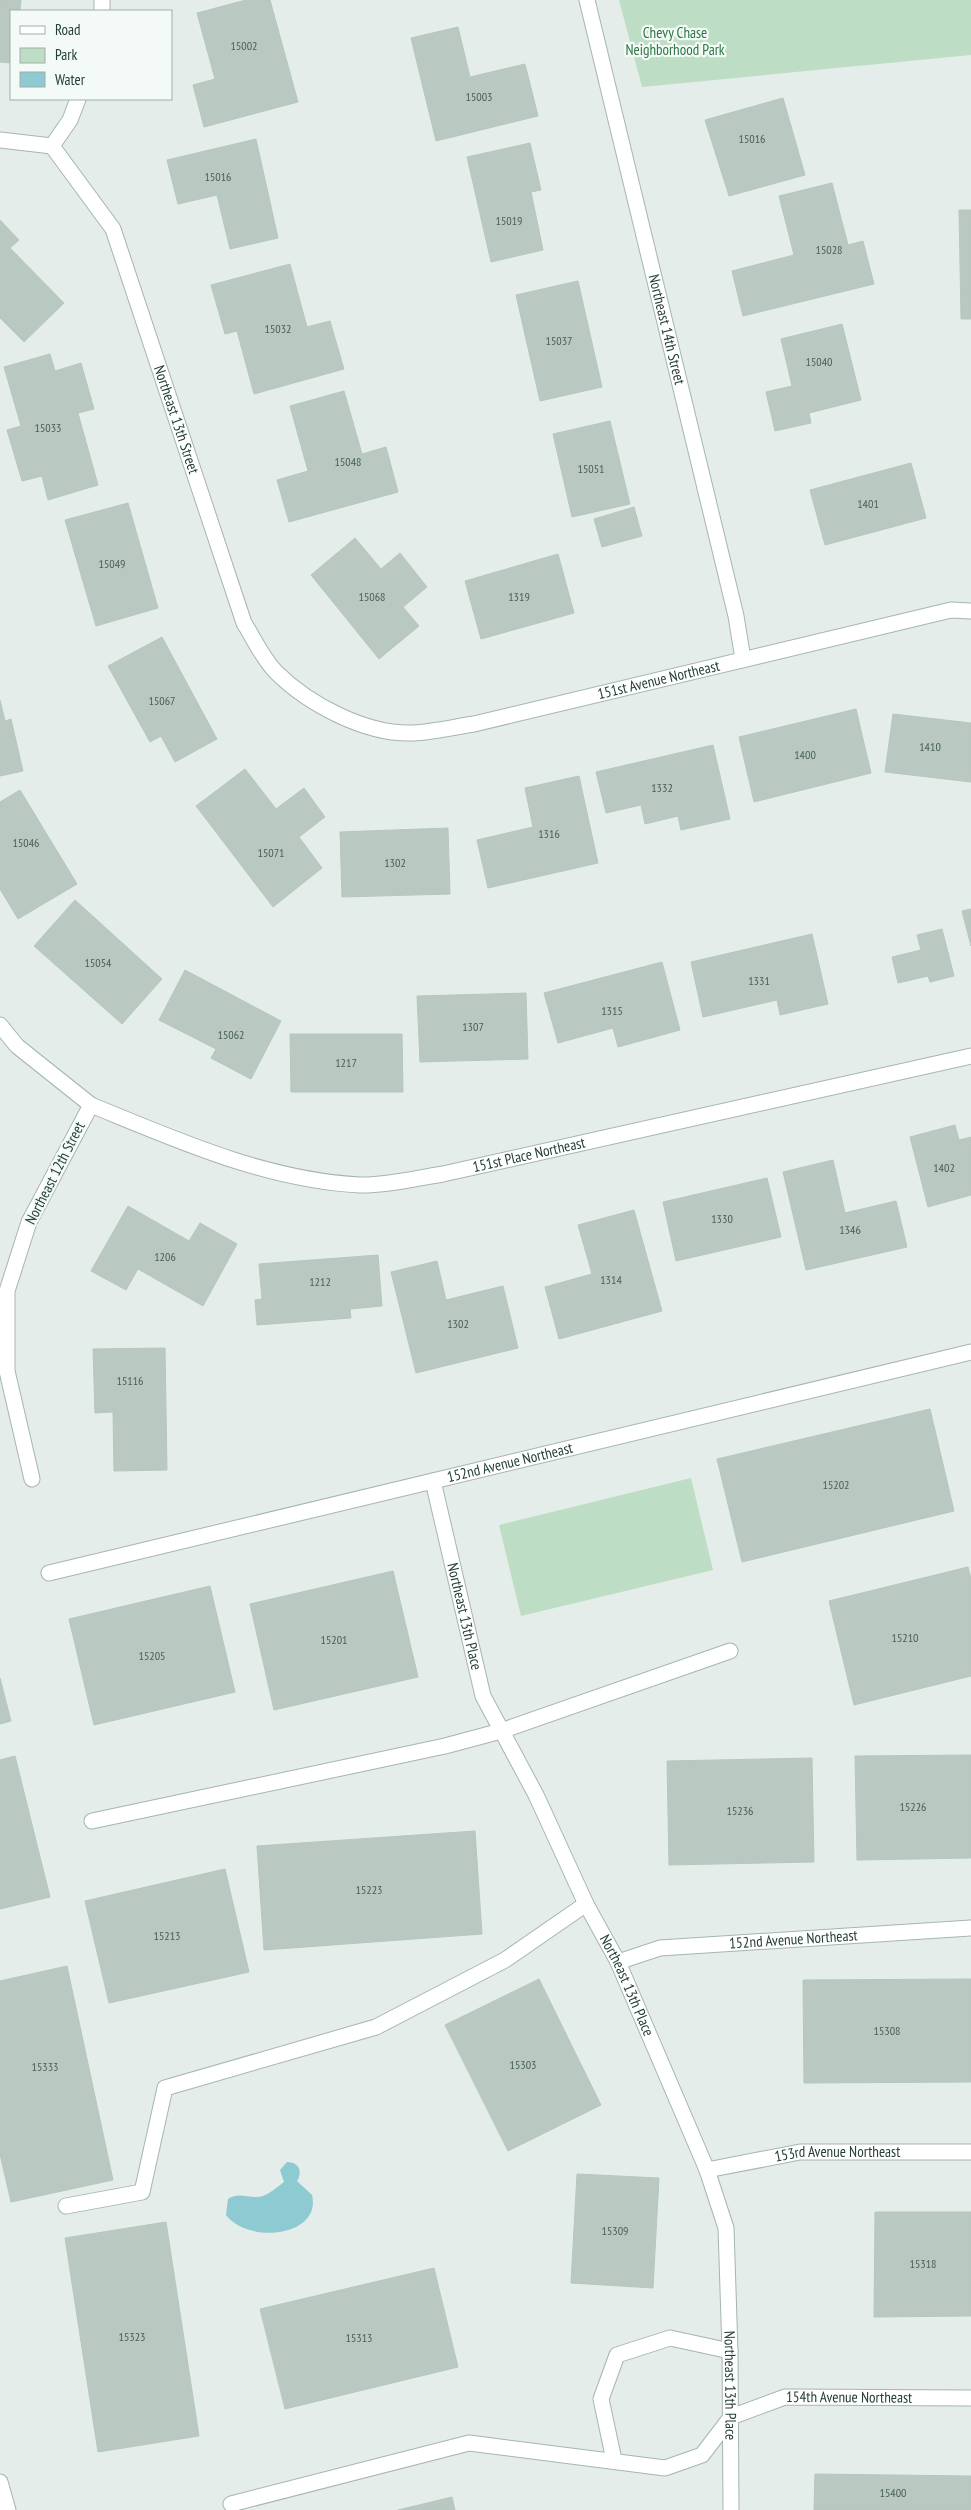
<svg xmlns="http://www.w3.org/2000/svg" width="971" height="2510" font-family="'PT Sans Narrow',sans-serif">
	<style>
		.green { fill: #bddec4 }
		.water { fill: #8dcad1 }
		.building { fill: #b9c8c1; stroke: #b6c7bf }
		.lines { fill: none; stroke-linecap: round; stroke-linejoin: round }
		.minor-casing { stroke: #a6b5b0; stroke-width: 17 }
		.minor { stroke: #fff; stroke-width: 15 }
		.labels { text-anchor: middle; stroke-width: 4.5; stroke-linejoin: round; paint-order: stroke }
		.number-label { font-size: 12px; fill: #486159 }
		.park-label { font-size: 15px; fill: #2e7546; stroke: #f4faf7 }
		.street-label { font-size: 15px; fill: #233f36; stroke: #f4faf7 }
	</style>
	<rect width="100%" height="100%" fill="#e4ede9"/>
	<path class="green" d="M619 0H971V55L642 87Z
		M691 1478 713 1570 521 1616 499 1525Z"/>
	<path class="water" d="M287 2162C299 2162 303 2171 297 2181L312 2195C322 2236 249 2245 226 2215L228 2199C240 2191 250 2200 263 2196 271 2193 277 2187 284 2182L280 2170Z"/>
	<path class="building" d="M0 0H21L20 11H11V63L0 62Z
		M246 0H270L298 102 204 127 193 85 215 79 197 13Z
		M458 27 470 77 525 64 538 116 436 141 411 38Z
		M783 98 805 175 729 196 705 120Z
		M256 139 278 238 230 249 217 195 178 204 167 160Z
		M530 143 541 190 531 192 543 250 491 262 467 157Z
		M832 183 848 245 863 241 874 284 743 316 732 271 794 255 779 196Z
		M959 210H971V319H961Z
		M0 220 19 240 10 248 64 303 24 342 0 318Z
		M290 264 307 327 330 321 344 369 254 394 237 331 225 334 211 285Z
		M578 281 602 387 540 401 516 295Z
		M842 324 861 400 809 413 811 423 775 431 766 392 792 386 781 339Z
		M50 354 55 371 81 363 94 409 78 413 98 485 48 500 42 476 22 481 7 430 21 426 4 367Z
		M344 391 362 454 386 447 398 492 289 522 277 480 308 471 290 406Z
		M610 421 630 504 572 517 553 434Z
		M911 463 926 518 825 545 810 490Z
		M128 503 158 608 96 626 65 520Z
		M634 507 642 536 602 547 594 519Z
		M355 538 381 569 400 553 427 587 403 607 419 626 379 659 311 575Z
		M558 554 574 613 481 639 465 581Z
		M162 637 217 739 175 762 161 736 150 742 108 666Z
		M0 700 5 721 11 719 23 771 0 776Z
		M856 709 871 773 754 802 739 737Z
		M893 714 971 723V782L885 772Z
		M713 745 730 819 681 830 678 816 645 824 641 805 606 813 596 772Z
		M245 769 276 809 304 788 325 817 299 837 322 868 273 907 196 806Z
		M579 776 598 863 488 888 477 840 533 827 525 788Z
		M20 790 77 884 18 919 0 889V802Z
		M448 828 450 894 342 897 340 832Z
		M75 900 162 979 122 1024 34 946Z
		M971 909V946L962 911Z
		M942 929 954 976 930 982 928 976 898 983 892 957 921 950 917 935Z
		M812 934 828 1004 780 1015 777 1000 703 1017 691 962Z
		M662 962 680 1030 618 1047 613 1028 558 1043 544 993Z
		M185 970 281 1021 251 1079 211 1058 216 1049 159 1020Z
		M526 993 528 1059 420 1062 417 996Z
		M290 1034H402L403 1092H291Z
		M955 1125 959 1140 971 1137V1195L928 1207 910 1137Z
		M833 1160 845 1213 896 1201 907 1247 806 1270 783 1172Z
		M767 1178 781 1237 676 1261 663 1202Z
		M128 1206 189 1241 200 1223 237 1244 203 1306 138 1269 126 1290 91 1271Z
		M634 1210 662 1311 559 1339 545 1287 592 1274 578 1225Z
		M378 1255 382 1306 350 1309 351 1318 257 1325 255 1300 262 1299 259 1264Z
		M437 1261 446 1300 503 1286 518 1348 416 1373 391 1272Z
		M165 1348 167 1470 114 1471 113 1412 95 1413 93 1349Z
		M930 1409 954 1511 742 1562 717 1459Z
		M968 1567 971 1579V1676L854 1705 829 1601Z
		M393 1571 418 1677 274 1710 250 1604Z
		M210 1586 235 1692 94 1725 69 1619Z
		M0 1678 11 1721 0 1724Z
		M971 1755V1858L857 1860 855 1756Z
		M15 1756 50 1897 0 1909V1760Z
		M812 1758 814 1862 669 1865 667 1761Z
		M475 1831 482 1934 264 1950 257 1846Z
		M225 1869 249 1972 109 2003 85 1901Z
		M67 1966 113 2180 11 2202 0 2154V1981Z
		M539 1979 601 2105 508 2151 445 2025Z
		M971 1979V2082L804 2083 803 1980Z
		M577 2174 659 2178 653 2288 571 2283Z
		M875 2212H971V2316L874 2317Z
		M166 2222 199 2436 98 2452 65 2238Z
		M434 2268 458 2367 285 2409 260 2309Z
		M815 2474 971 2476V2510H814Z
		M452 2497 455 2510H398Z"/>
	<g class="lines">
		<defs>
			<g id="minor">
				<path id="s1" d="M587 0 736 616 743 659"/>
				<path d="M102 11V0"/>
				<path id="s2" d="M78 99 70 120 52 146 113 229 244 623C254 639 263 659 276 672 308 704 366 735 413 733 433 732 454 727 474 724L951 610 971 611"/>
				<path d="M0 140 52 146"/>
				<path d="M0 1025 17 1046 91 1105 29 1222 7 1291V1371L32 1479"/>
				<path id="s3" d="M91 1105C177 1140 265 1180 360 1185 385 1186 417 1178 443 1174L971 1056"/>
				<path id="s4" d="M433 1481 483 1696 536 1795 586 1904 618 1962 707 2170 726 2228 730 2351 731 2510"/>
				<path id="s5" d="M49 1573 971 1352"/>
				<path d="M92 1821 445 1746 501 1731 730 1651"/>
				<path id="s6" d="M618 1962 660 1948 971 1928"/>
				<path id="s7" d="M707 2170 800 2152H971"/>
				<path d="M66 2206 142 2192 165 2088 376 2027 505 1960 586 1904"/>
				<path d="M614 2460 601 2399 617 2355 670 2338 730 2351"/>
				<path d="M0 2482 8 2510"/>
				<path id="s8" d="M231 2504 469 2443 665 2468 702 2455 731 2417 785 2397 971 2398"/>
			</g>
		</defs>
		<use href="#minor" class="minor-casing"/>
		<use href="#minor" class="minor"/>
	</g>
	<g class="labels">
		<g class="number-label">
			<text x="244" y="50">15002</text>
			<text x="479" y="101">15003</text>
			<text x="752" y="143">15016</text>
			<text x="218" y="181">15016</text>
			<text x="509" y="225">15019</text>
			<text x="829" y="254">15028</text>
			<text x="278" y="333">15032</text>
			<text x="559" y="345">15037</text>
			<text x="819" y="366">15040</text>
			<text x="48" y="432">15033</text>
			<text x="348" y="466">15048</text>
			<text x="591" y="473">15051</text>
			<text x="868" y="508">1401</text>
			<text x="112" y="568">15049</text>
			<text x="372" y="601">15068</text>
			<text x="519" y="601">1319</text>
			<text x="162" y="705">15067</text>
			<text x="930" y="751">1410</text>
			<text x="805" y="759">1400</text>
			<text x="662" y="792">1332</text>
			<text x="549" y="838">1316</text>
			<text x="26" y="847">15046</text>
			<text x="271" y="857">15071</text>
			<text x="395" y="867">1302</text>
			<text x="98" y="967">15054</text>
			<text x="759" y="985">1331</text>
			<text x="612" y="1015">1315</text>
			<text x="473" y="1031">1307</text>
			<text x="231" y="1039">15062</text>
			<text x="346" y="1067">1217</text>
			<text x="944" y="1172">1402</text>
			<text x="722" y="1223">1330</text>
			<text x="850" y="1234">1346</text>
			<text x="165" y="1261">1206</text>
			<text x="611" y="1284">1314</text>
			<text x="320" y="1286">1212</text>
			<text x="458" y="1328">1302</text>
			<text x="130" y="1385">15116</text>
			<text x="836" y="1489">15202</text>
			<text x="905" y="1642">15210</text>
			<text x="334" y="1644">15201</text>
			<text x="152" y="1660">15205</text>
			<text x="913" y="1811">15226</text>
			<text x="740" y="1815">15236</text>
			<text x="369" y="1894">15223</text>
			<text x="167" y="1940">15213</text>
			<text x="887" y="2035">15308</text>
			<text x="523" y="2069">15303</text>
			<text x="45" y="2071">15333</text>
			<text x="615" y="2235">15309</text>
			<text x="923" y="2268">15318</text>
			<text x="132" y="2341">15323</text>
			<text x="359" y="2342">15313</text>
			<text x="893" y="2497">15400</text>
		</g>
		<g class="park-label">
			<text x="675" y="38">Chevy Chase<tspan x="675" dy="17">Neighborhood Park</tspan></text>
		</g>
		<g class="street-label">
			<text dy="5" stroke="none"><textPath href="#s1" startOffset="339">Northeast 14th Street</textPath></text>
			<text dy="5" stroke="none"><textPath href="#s2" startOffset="358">Northeast 13th Street</textPath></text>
			<text dy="5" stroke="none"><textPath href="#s2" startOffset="1036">151st Avenue Northeast</textPath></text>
			<text dy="5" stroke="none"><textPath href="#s3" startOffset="454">151st Place Northeast</textPath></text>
			<text transform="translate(55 1173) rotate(-63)" y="5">Northeast 12th Street</text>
			<text dy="5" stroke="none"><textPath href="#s5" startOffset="474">152nd Avenue Northeast</textPath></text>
			<text dy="5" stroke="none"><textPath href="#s4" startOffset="139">Northeast 13th Place</textPath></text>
			<text dy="5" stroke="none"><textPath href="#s6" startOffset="178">152nd Avenue Northeast</textPath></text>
			<text dy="5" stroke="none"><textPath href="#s4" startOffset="544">Northeast 13th Place</textPath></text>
			<text dy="5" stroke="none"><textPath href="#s7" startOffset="132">153rd Avenue Northeast</textPath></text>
			<text dy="5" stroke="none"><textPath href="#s4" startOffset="964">Northeast 13th Place</textPath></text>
			<text dy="5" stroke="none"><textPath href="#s8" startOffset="652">154th Avenue Northeast</textPath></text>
		</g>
	</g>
	<rect x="10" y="10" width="162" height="90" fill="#f4faf7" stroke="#a0afaa"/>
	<rect x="20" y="26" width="25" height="8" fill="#ffffff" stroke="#a0afaa"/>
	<text x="55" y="35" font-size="15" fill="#233f36">Road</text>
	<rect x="20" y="48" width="25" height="15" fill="#bddec4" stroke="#a0afaa"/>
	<text x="55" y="60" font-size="15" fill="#233f36">Park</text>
	<rect x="20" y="72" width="25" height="15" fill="#8dcad1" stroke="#a0afaa"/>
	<text x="55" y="85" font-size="15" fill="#233f36">Water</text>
</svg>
